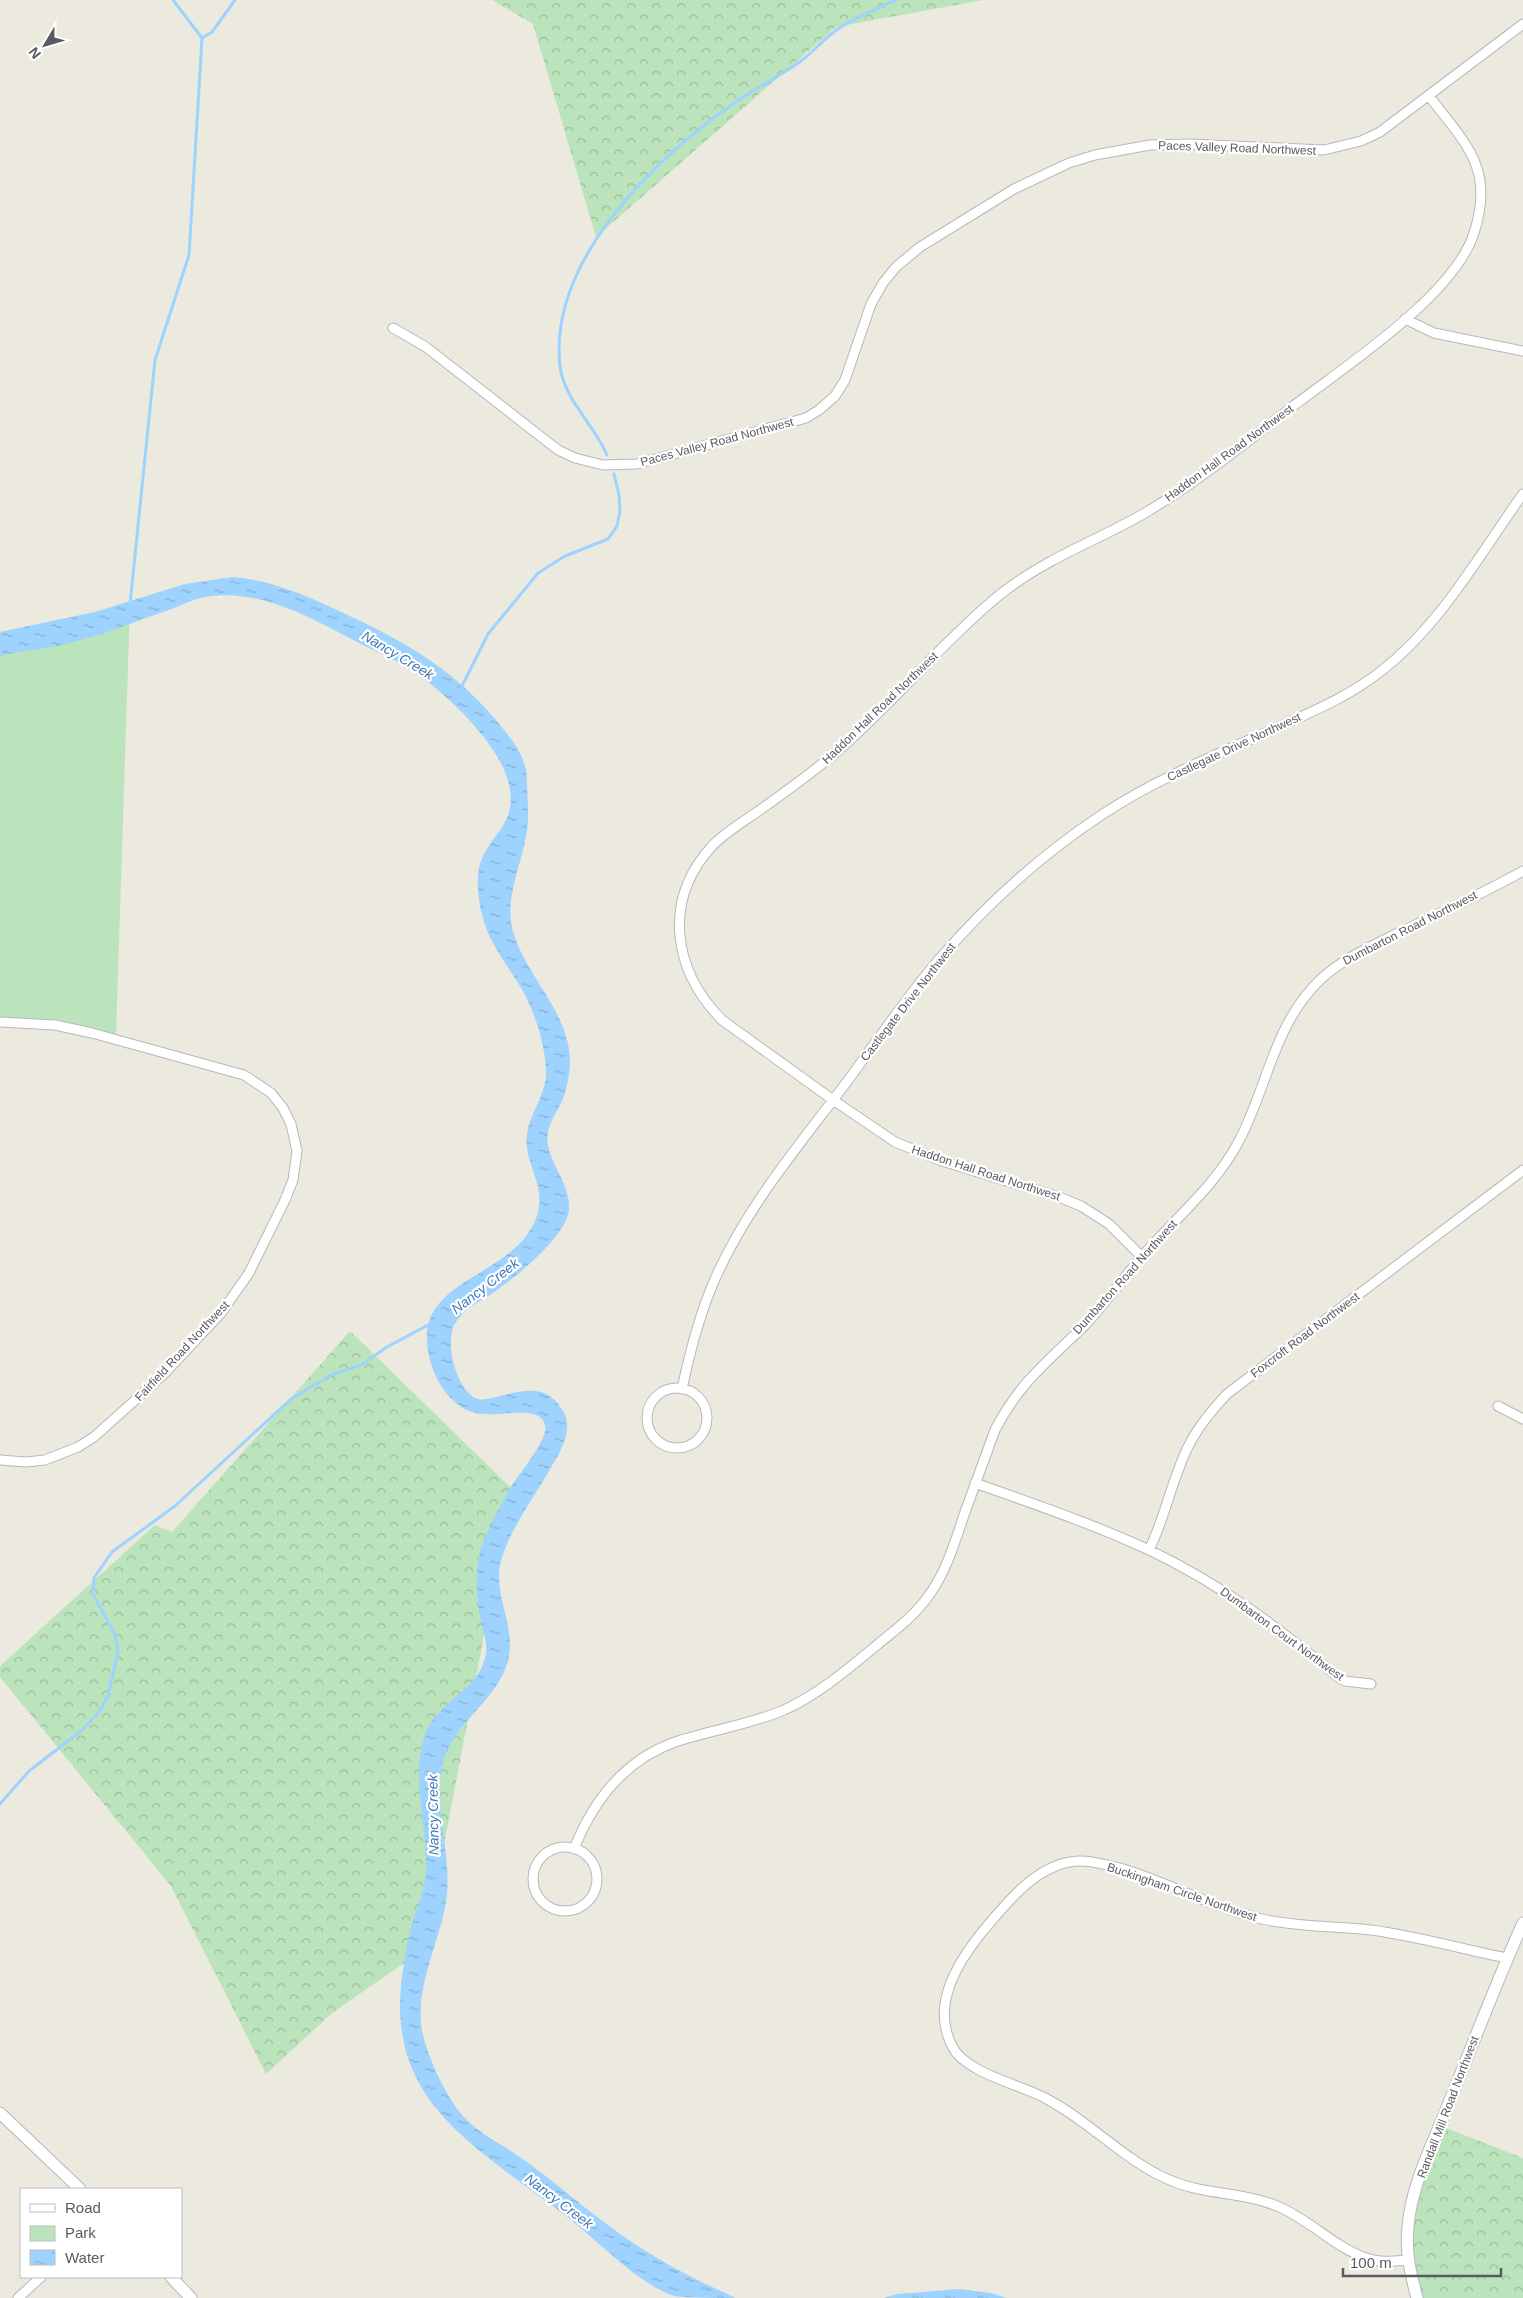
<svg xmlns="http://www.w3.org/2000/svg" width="1523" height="2298" font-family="Arial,sans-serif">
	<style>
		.forest { fill: url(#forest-crowns) }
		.park { fill: #bbe4bc }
		.water { fill: url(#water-ripples) }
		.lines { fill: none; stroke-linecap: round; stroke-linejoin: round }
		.stream { stroke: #9dd3fe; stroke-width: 3 }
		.minor-casing { stroke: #b5b8bd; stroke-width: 11 }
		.tertiary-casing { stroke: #b5b8bd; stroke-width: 13 }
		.minor { stroke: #fff; stroke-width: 9 }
		.tertiary { stroke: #fff; stroke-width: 11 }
		.labels { text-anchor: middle; stroke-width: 4.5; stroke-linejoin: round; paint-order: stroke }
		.street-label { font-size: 12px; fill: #585c61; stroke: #fff }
		.water-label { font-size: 14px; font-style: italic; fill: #3f79b7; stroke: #fff }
	</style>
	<defs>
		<pattern id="forest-crowns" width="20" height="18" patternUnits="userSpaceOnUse" patternTransform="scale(1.25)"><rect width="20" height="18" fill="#bbe4bc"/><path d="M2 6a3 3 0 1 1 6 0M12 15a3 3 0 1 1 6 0" fill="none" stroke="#9bbc9c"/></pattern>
		<pattern id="water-ripples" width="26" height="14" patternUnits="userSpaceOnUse" patternTransform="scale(1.25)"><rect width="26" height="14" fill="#9dd3fe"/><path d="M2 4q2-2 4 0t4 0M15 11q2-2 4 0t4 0" fill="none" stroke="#83aed1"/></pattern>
	</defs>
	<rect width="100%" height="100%" fill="#ece9df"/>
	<path class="forest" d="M492 0H983L836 27 596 237 533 24Z
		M350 1331 512 1489 424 1949 331 2014 266 2074 171 1886 0 1677V1666L155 1525 172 1532Z
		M1441 2126 1523 2158V2298H1421L1404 2232Z"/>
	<path class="park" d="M130 604 116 1035 23 1018 0 1019V644Z"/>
	<path class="water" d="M232 577C270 580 305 595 339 611 402 640 451 667 496 720 511 739 526 754 527 779 527 797 530 818 526 836 520 870 503 901 514 935 528 978 568 1012 570 1059 570 1074 567 1090 561 1103 554 1117 545 1129 548 1145 552 1169 578 1194 566 1220 555 1245 516 1277 494 1292 482 1301 466 1307 458 1319 453 1326 451 1332 451 1340 449 1356 460 1394 478 1399 483 1401 495 1397 500 1396 524 1390 546 1384 561 1408 566 1414 568 1421 567 1429 566 1443 556 1459 549 1471 533 1499 510 1529 501 1561 492 1595 517 1626 508 1661 497 1702 451 1723 442 1766 433 1811 453 1856 446 1902 439 1943 418 1980 421 2023 423 2048 446 2098 463 2116 481 2136 506 2146 527 2162 555 2182 580 2205 608 2225 647 2255 691 2278 736 2298 717 2298 692 2298 674 2296 643 2285 617 2259 592 2238 577 2224 560 2211 543 2199 458 2135 384 2091 403 1969 406 1953 408 1936 413 1920 418 1904 425 1889 426 1872 428 1827 410 1779 425 1735 436 1702 477 1692 485 1658 489 1644 483 1633 481 1621 475 1592 474 1562 486 1535 493 1520 501 1504 509 1490 517 1476 549 1440 545 1425 542 1415 533 1413 525 1413 508 1412 493 1416 476 1413 444 1406 425 1363 427 1333 431 1274 528 1272 539 1207 543 1182 523 1159 527 1134 530 1113 545 1096 546 1075 546 1046 536 1016 523 991 508 965 488 943 482 914 478 900 476 878 480 864 490 833 518 825 509 785 501 745 447 694 414 672 400 662 385 656 369 648 319 623 264 587 205 597 193 599 180 606 169 610 138 620 106 634 74 642 50 649 24 650 0 656V632L95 612 185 584Z
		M959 2289 991 2293 1007 2298H884L897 2294Z"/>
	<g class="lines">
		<path class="stream" d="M202 38 212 32 235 0
			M607 455C594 424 564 400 560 366 548 260 656 158 734 103 756 88 780 76 801 61 813 52 823 40 835 31 850 19 878 9 896 0
			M130 604 155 360 189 255 202 38 173 0
			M461 688 488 634 538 573 565 556 608 539 617 526 620 511 619 495 614 474
			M0 1804 29 1771 81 1731 99 1712 108 1696 118 1651 115 1635 93 1594 94 1578 112 1552 175 1506 291 1399 331 1375 361 1365 387 1347 428 1325 431 1327"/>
		<defs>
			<path id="minor" d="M1405 319 1434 333 1523 351
				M393 328 426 347 558 450 575 458 603 465 637 464 806 418 819 410 835 396 845 380 871 304 883 283 896 267 920 247 1014 189 1069 163 1095 155 1150 145 1189 144 1324 150 1361 141 1380 132 1523 24
				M0 1022 55 1025 92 1033 244 1075 271 1093 283 1108 291 1124 297 1151 293 1180 285 1200 249 1273 221 1313 163 1375 94 1437 78 1447 45 1460 26 1462 0 1460
				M1142 1257 1109 1224 1081 1206 1059 1197 942 1161 895 1142 833 1100 722 1020C673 970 662 901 712 846 726 832 744 821 760 810 788 790 815 771 840 749 877 716 911 680 945 645 966 625 986 604 1010 587 1052 556 1100 539 1145 513 1197 482 1244 444 1292 407 1344 367 1454 296 1474 233 1495 169 1466 144 1429 96
				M647 1418a30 30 0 1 1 60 0a30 30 0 1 1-60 0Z
				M682 1389C690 1351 699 1315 715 1279 747 1206 801 1143 849 1079 879 1038 908 995 941 957 989 902 1042 854 1103 814 1156 779 1216 755 1274 729 1311 712 1348 697 1380 672 1441 625 1479 555 1523 494
				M1498 1406 1523 1419
				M975 1483C1034 1504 1093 1524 1149 1550 1219 1583 1279 1628 1338 1677L1345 1681 1371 1684
				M1149 1550C1166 1516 1172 1477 1190 1443 1200 1424 1213 1409 1227 1394L1523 1170
				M533 1879a32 32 0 1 1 64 0a32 32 0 1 1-64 0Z
				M574 1849C593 1801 625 1760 675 1742 711 1730 749 1725 784 1710 819 1694 848 1669 877 1645 894 1631 913 1617 927 1598 946 1573 955 1542 965 1512 975 1485 985 1457 995 1430 1019 1383 1048 1361 1085 1325 1107 1302 1125 1275 1146 1252 1179 1215 1217 1184 1240 1139 1268 1085 1274 1024 1320 980 1342 959 1370 947 1398 933 1440 913 1482 894 1523 871
				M1408 2260C1394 2261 1380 2263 1366 2258 1334 2247 1309 2219 1277 2206 1243 2192 1206 2195 1172 2181 1125 2162 1090 2121 1045 2098 1019 2084 965 2073 952 2046 931 2005 957 1963 983 1931 1007 1902 1038 1863 1078 1861 1092 1860 1106 1865 1120 1868 1168 1882 1213 1908 1262 1919 1297 1927 1335 1926 1371 1930 1416 1936 1462 1949 1507 1958
				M18 2298 41 2277"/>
			<path id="tertiary" d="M0 2113 80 2189
				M171 2277 191 2298
				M1417 2298C1411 2275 1405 2252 1408 2227 1411 2185 1433 2144 1448 2105 1473 2044 1496 1983 1523 1923"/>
		</defs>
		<use href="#minor" class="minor-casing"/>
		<use href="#tertiary" class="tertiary-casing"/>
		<use href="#minor" class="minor"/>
		<use href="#tertiary" class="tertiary"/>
	</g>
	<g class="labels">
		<g class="street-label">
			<text transform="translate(1237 148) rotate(2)" y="4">Paces Valley Road Northwest</text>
			<text transform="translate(717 442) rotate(-15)" y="4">Paces Valley Road Northwest</text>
			<text transform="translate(1229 453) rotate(-36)" y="4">Haddon Hall Road Northwest</text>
			<text transform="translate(880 708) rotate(-44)" y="4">Haddon Hall Road Northwest</text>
			<text transform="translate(1234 747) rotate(-25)" y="4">Castlegate Drive Northwest</text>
			<text transform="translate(1410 928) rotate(-27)" y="4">Dumbarton Road Northwest</text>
			<text transform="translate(908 1002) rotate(-52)" y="4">Castlegate Drive Northwest</text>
			<text transform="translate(986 1173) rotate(18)" y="4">Haddon Hall Road Northwest</text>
			<text transform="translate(1125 1277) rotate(-48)" y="4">Dumbarton Road Northwest</text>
			<text transform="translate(1305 1335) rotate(-37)" y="4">Foxcroft Road Northwest</text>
			<text transform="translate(182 1351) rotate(-47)" y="4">Fairfield Road Northwest</text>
			<text transform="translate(1282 1634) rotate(36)" y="4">Dumbarton Court Northwest</text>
			<text transform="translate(1182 1892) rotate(19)" y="4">Buckingham Circle Northwest</text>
			<text transform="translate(1448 2107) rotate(-69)" y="4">Randall Mill Road Northwest</text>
		</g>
		<g class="water-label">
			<text transform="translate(398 655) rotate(31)" y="5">Nancy Creek</text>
			<text transform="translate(485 1286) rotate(-38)" y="5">Nancy Creek</text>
			<text transform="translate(433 1815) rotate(-91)" y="5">Nancy Creek</text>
			<text transform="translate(559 2201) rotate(37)" y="5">Nancy Creek</text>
		</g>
	</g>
	<rect x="20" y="2188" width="162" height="90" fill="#ffffff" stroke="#bcbec0"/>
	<rect x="30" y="2204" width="25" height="8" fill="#ffffff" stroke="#bcbec0"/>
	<text x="65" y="2213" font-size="15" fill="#585c61">Road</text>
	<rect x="30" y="2226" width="25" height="15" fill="#bbe4bc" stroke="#bcbec0"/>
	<text x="65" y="2238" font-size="15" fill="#585c61">Park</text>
	<rect x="30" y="2250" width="25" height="15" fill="url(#water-ripples)" stroke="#bcbec0"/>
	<text x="65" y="2263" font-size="15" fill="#585c61">Water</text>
	<g transform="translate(45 45) rotate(232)" stroke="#ffffff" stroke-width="4" paint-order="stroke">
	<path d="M0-4L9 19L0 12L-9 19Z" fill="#585c61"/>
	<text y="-8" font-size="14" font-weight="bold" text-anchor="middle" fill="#585c61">N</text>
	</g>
	<path d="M1343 2268v8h158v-8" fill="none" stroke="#585c61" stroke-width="2.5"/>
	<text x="1350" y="2268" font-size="15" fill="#585c61" stroke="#ffffff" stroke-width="4" paint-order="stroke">100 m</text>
</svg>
